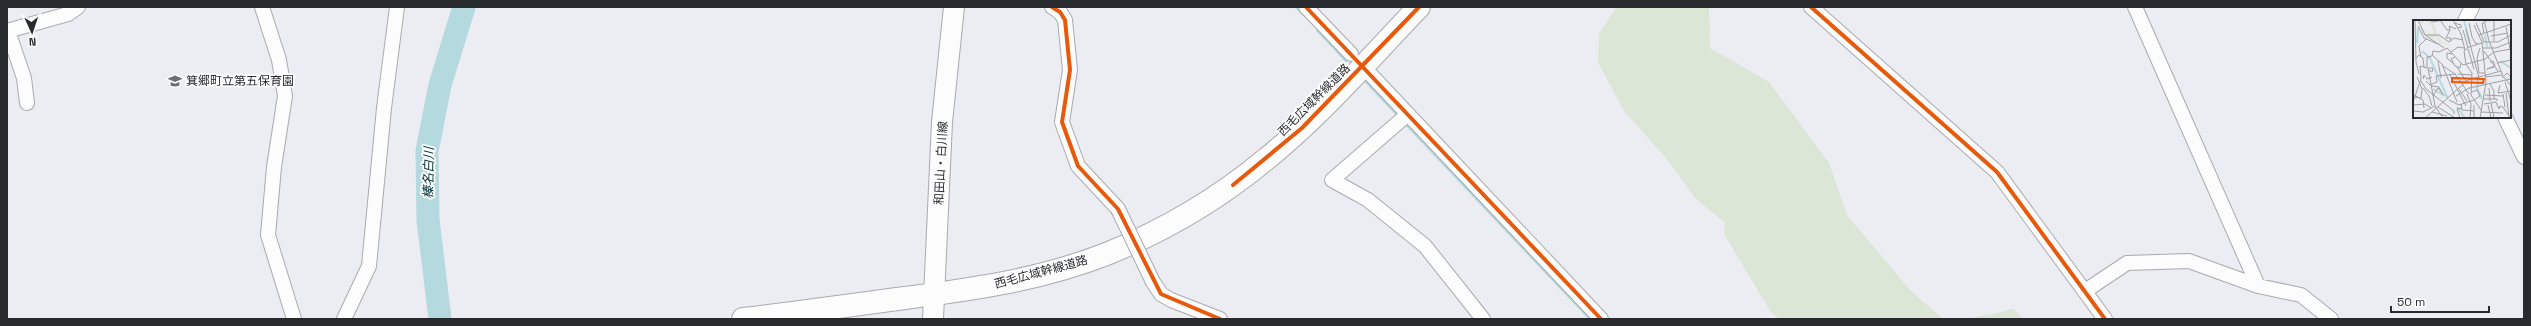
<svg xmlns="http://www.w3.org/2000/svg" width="2531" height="326" font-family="'Space Grotesk','Noto Sans JP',sans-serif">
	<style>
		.green { fill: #dbe6d6 }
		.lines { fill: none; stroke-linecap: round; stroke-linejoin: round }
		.stream { stroke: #b4d9de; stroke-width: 4 }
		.river { stroke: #b4d9de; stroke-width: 23 }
		.street-casing { stroke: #a9aaae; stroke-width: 16 }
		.secondary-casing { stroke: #a9aaae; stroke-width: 22 }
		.primary-casing { stroke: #a9aaae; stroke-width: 24 }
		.street { stroke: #fcfcfd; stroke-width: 14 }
		.secondary { stroke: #fcfcfd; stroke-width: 20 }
		.primary { stroke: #fcfcfd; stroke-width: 22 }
		.street-bridge-casing { stroke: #a9aaae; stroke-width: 16; stroke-linecap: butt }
		.street-bridge { stroke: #fcfcfd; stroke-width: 14 }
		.cycleway-casing { stroke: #fff; stroke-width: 6 }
		.cycleway { stroke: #e8590c; stroke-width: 4 }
		.labels { text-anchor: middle; stroke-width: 3.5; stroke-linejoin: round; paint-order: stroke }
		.poi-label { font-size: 12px; fill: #292a2e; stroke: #fff; text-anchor: start }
		.street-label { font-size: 12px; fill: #292a2e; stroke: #fff }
		.water-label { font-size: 13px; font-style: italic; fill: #003135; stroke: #fff }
		.inset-river { fill: none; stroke: #b4d9de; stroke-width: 2 }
		.inset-road { fill: none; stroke: #9e9fa4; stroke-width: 1 }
		.view { fill: #e8590c; fill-opacity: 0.15; stroke: #e8590c; stroke-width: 2 }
		.inset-edge { fill: none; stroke: #292a2e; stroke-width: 2 }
	</style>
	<rect width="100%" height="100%" fill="#ecedf2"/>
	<path class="green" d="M1617 7H1709L1710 48 1769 82 1829 163 1847 215 1910 290 1943 319H1779L1771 312 1724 234 1725 223 1696 199 1666 158 1624 111 1598 62 1599 33Z
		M2013 308 2023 319H1965L2003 312Z"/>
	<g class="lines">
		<path class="stream" d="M1297 7 1304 14
			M1318 30 1346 60
			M1367 82 1591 319"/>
		<path class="river" d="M440 319 428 220 427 151 440 85 464 7"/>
		<defs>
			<path id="street" d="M262 7 279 60 285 96 274 167 268 235 294 319
				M1052 7 1060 12 1065 20 1070 70 1062 122 1078 166 1118 209
				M1306 7 1351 54
				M1811 7 1997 172 2105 319
				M2135 7 2258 286
				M2465 21 2472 7
				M7 31 68 14 78 7
				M8 31 24 78 27 103
				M1372 76 1601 319
				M1408 114 1332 180 1368 200 1425 246 1483 319
				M2505 117 2524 157
				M1153 282 1161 294 1171 300 1220 319
				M2085 291 2127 263 2189 261 2258 286 2301 295 2331 319
				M344 319 369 266 384 108 397 7"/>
			<path id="secondary" d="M933 319 942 122 954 7"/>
			<path id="primary" d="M743 319C795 313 846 306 897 299 969 290 1041 280 1109 253 1165 230 1218 199 1265 160 1321 115 1369 59 1419 7"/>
		</defs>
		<use href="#street" class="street-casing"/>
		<use href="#secondary" class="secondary-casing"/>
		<use href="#primary" class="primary-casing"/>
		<use href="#street" class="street"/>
		<use href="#secondary" class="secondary"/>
		<use href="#primary" class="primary"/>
		<defs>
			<path id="street-bridge" d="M1118 209 1153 282"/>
		</defs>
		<use href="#street-bridge" class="street-bridge-casing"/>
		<use href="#street-bridge" class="street-bridge"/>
		<defs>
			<path id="cycleway" d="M1052 7 1060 12 1065 20 1070 70 1062 122 1078 166 1118 209 1161 294 1220 319
				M1306 7 1601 319
				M1811 7 1997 172 2105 319
				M1233 185 1302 128 1419 7"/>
		</defs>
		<use href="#cycleway" class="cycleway-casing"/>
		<use href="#cycleway" class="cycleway"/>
	</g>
	<defs>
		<symbol id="school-bare" viewBox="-9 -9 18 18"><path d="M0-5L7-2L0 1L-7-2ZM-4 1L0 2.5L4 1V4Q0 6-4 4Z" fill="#6d6e73" stroke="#fff" stroke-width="2.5" paint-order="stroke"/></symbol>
	</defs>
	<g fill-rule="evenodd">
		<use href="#school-bare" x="165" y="71" width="20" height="20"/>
	</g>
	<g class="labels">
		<g class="poi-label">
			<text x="186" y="85">箕郷町立第五保育園</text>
		</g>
		<g class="street-label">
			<text transform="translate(1314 100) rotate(-45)" y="4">西毛広域幹線道路</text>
			<text transform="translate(941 163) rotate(-87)" y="4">和田山・白川線</text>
			<text transform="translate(1041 272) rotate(-15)" y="4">西毛広域幹線道路</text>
		</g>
		<g class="water-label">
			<text transform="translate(428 173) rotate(-89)" y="5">榛名白川</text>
		</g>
	</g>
	<g transform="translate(2413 20)">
		<rect width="98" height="98" fill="#ecedf2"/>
		<path d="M6 0H16L22 6 24 14 18 16 24 15 29 21 26 22H32L37 26 40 30 35 25 32 26 33 23 26 24 24 17 19 18 13 15 16 14 14 11 11 10 12 13 9 14 7 5 9 10H14L19 15 21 12 18 4 11 1 9 4Z" fill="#dbe6d6"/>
		<path class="inset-river" d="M51 0 57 24M0 4V25M72 15 74 27M4 23 5 8M9 31 17 38 35 79M87 41 98 48M65 59 64 68 69 79M20 69 32 76M44 87 52 98"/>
		<path class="inset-road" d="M2 0 3 42 6 54M5 0 12 15 31 28M17 0 19 2 30 0M27 0 34 10H37L36 6 43 9M40 0 48 14 52 30M71 0 76 21 90 56 98 66M71 1 85 0M41 3 48 5V8L45 7M56 3 59 17 63 24 65 23M63 3 71 21M61 5 69 22 73 62 67 98M5 6 11 18 25 24M93 7 98 34M53 9 66 58M50 10 55 28M71 13 69 3H71M12 15H26L36 22 41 18 50 20M66 15 98 4M78 16 95 13M37 21 38 18H33L37 10M81 21V0M69 22H85L98 15M67 28 64 38 66 53H72M70 28H83M83 28 98 22M55 29 61 49M71 31 85 51M38 32 45 27 51 28M81 32 98 29M39 34 34 33V38L41 44M19 35 29 44 44 82M8 37 6 26 13 19M42 37 38 39 42 46 47 48 48 43M3 38 6 35 10 38 11 47M25 41 28 58M77 42 80 41 82 46 74 49 81 47M84 43 98 40M53 44 59 53 58 75 68 90M53 44 51 31 56 27 69 23M30 46 42 54 56 74M44 47 53 61M15 48 22 86M15 48H20L19 52 16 50M45 54 59 55M37 55 53 86M72 57 89 55M89 58 94 53 98 57M10 59 11 55 14 59 19 57M8 61 13 69 41 91V94M13 61 17 65 24 62 23 56 43 54M92 62 98 81M77 64 81 71V79M87 65 85 73 98 71M18 66 26 67 30 75M10 68 16 76 19 86M76 68 77 81M46 69 54 81M59 72 64 70 67 76 61 80M93 73 96 97M0 74 1 77 8 78 9 69 4 57M54 74 58 84 57 98M90 74 92 87M1 75 10 80 11 88M72 75 90 76M20 76 25 68 30 74M43 76 56 68 98 59M71 79H84V81M36 80 46 85 61 80M0 82 8 59 7 46 14 48V37L19 36 20 31 26 32 34 28 50 45 72 39 81 32M78 83 81 98M48 84 49 90 61 91M71 84 83 82 86 89 87 86M1 85 12 84 18 88M75 85 78 98M87 86 90 87 96 96M25 87 42 98M0 91 10 92 22 86 30 98M19 92 34 96M68 92 90 93M12 98 55 60 88 51M47 98 44 89 49 88M61 98V85"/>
		<path class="view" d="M39 58 71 59 70 63 39 62Z"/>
		<rect width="98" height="98" class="inset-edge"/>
	</g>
	<rect width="2531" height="326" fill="none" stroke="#292a2e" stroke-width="16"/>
	<g transform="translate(32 32) rotate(177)" stroke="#ffffff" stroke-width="3" paint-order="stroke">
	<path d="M0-3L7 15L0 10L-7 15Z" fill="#292a2e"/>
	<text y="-6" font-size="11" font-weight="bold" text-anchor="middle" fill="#292a2e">N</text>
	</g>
	<path d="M2391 306v6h98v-6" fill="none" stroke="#292a2e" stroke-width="2"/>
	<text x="2397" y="306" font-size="12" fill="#292a2e" stroke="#ffffff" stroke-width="3" paint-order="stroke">50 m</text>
</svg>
